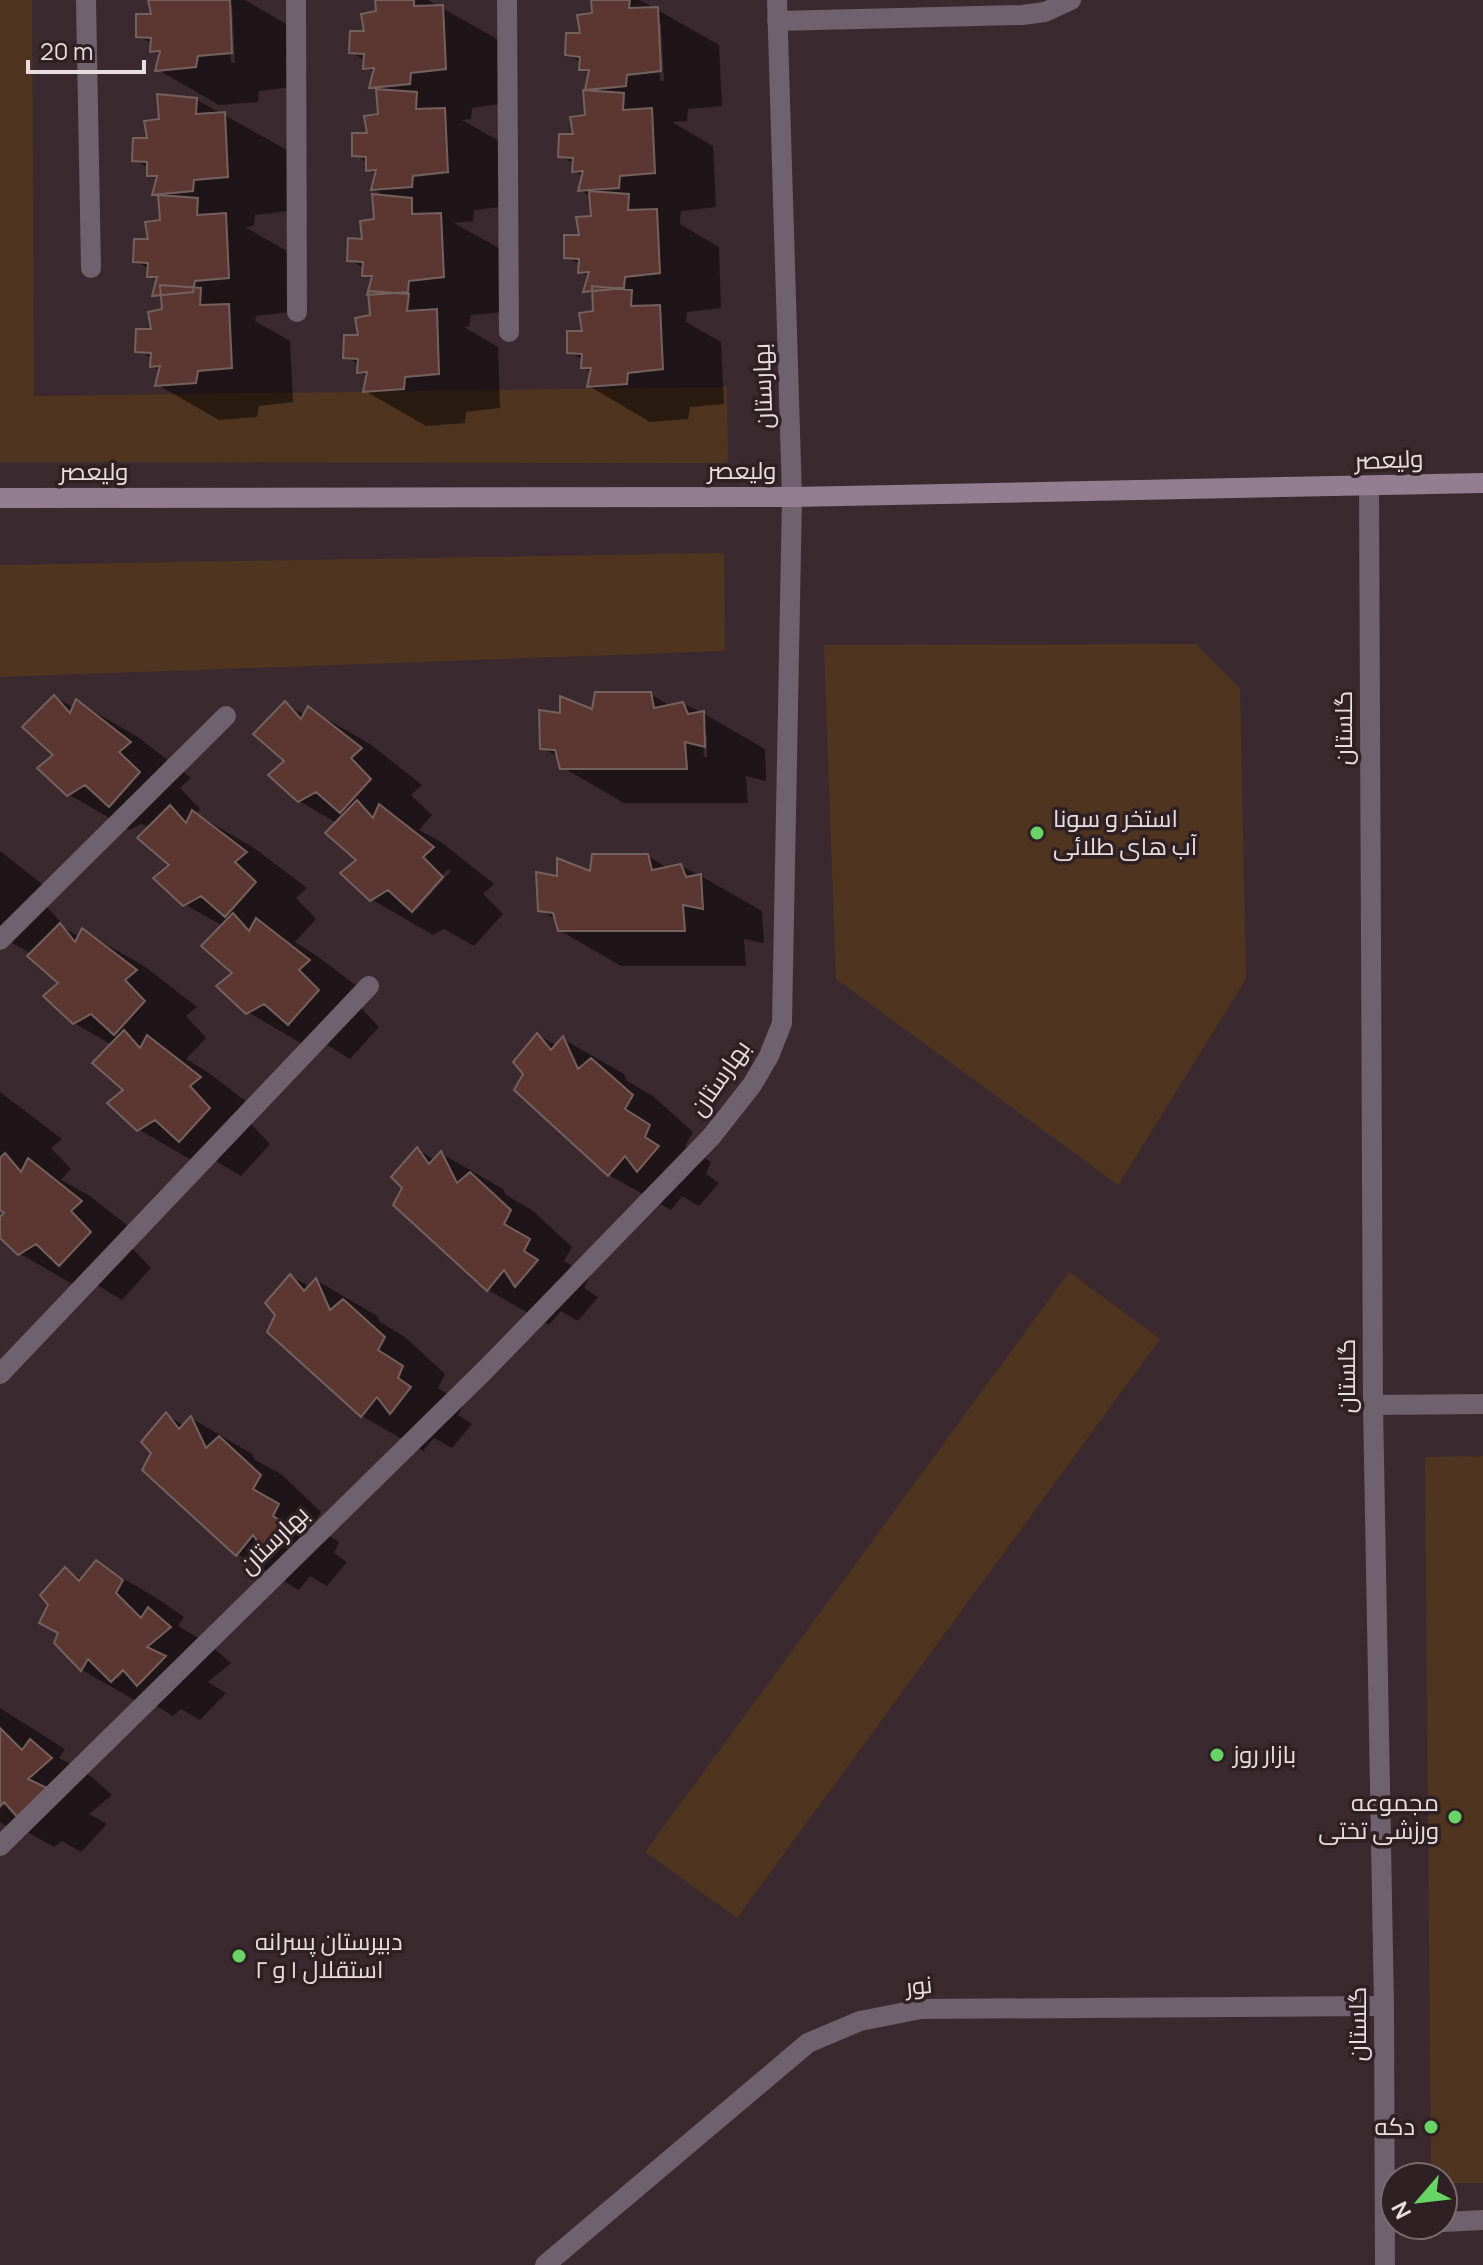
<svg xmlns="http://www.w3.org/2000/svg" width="1483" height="2265" font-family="Manrope,Cairo,sans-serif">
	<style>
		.green { fill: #4f3420 }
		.shadow { fill: #0007; fill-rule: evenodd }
		.building { fill: #5c3732; stroke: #74615e; stroke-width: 2 }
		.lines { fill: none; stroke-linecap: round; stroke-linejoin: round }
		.service { stroke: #6f616d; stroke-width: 20 }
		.minor { stroke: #6f616d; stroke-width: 20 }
		.tertiary { stroke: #6f616d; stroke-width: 20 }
		.secondary { stroke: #937d90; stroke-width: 20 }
		.poi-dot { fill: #68d465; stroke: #2f2024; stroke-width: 3 }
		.labels { text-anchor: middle; stroke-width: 7; stroke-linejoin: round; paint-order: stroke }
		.street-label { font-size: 24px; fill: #e8dde0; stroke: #2f2024 }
		.poi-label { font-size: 24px; fill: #e8dde0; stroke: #2f2024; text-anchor: start }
	</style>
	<rect width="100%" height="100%" fill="#3a292e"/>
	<path class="green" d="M0 0H32L34 396 727 387 728 463 0 462Z
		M724 553 725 651 0 677V565Z
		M1196 644 1240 688 1246 979 1118 1185 836 979 824 645Z
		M1069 1272 1160 1339 737 1918 645 1852Z
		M1483 1456V2183H1443V2177H1431L1425 1457Z"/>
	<path class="shadow" d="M150 0H245L290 26 293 87 259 91 258 102 219 105 158 70 161 56 152 50 153 44 138 36 153 16ZM228 5H232L235 62 231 63Z
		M377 0H428L504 43 507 103 472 108 471 119 462 120 506 145 509 206 474 210 473 221 454 223 502 250 505 312 471 315 469 326 464 327 498 347 500 408 466 412 465 423 426 426 365 391 368 377 359 372 360 365 345 356 372 317 373 280 364 275V268L349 260 365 241 388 198 373 189 377 175 368 170V163L354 154 369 135 380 115 379 91 371 87 375 73 365 67 366 61 351 52 367 33 378 13Z
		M593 0H640L719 45 722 106 688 109 687 121 672 122 713 146 716 207 681 211 680 224 719 247 721 308 687 312 686 322 721 342 724 404 690 407 688 419 650 422 589 386 592 373 583 367 584 360 569 352 584 332 595 313 594 296 585 291 589 277 580 272V265L566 256 593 217 591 197 580 190 584 176 574 171 575 164 560 156 587 116 585 90 590 74 581 69 582 63 567 54 594 15ZM657 24H661L664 81H660Z
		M197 100 287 150 289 211 255 215 254 226 245 227 287 251 290 312 256 316 255 321 290 341 293 402 259 406 257 417 219 420 158 385 161 371 152 366V359L138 350 165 311 164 300 155 295 158 281 149 276V269L135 261 162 221 160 197 154 194 158 180 149 175V168L134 160 161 120Z
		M650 694 671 706 683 704 703 713 765 749 766 781 746 776 748 803H624L562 767 559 758 542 747 561 716 594 712ZM703 735H707V757H704Z
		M55 697 74 708 77 702 138 737 191 778 180 788 200 809 196 814 254 848 307 888 296 898 316 919 295 942 317 956 370 996 359 1006 379 1027 350 1059 321 1041 309 1048 248 1012 223 926 184 904 172 865 150 828 141 824 130 830 68 794 56 755Z
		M285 704 305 715 309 709 370 744 422 785 411 795 432 815 419 830 441 842 494 884 483 894 503 914 474 946 444 929 433 935 371 899 359 860 337 823 299 801 287 761ZM448 869 451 871 417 909H412Z
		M0 851 51 891 40 900 60 921 57 924 80 937 83 931 144 966 197 1007 186 1016 206 1038 186 1059 209 1073 261 1113 250 1123 270 1144 241 1176 211 1158 200 1165 138 1129 112 1045 74 1023 61 983 32 954 0 936Z
		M648 856 669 869 681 866 701 876 762 911 764 943 744 939 746 966H621L559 930 557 920 540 910 559 878 591 874Z
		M538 1035 557 1046 563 1039 624 1074 627 1081 653 1096 693 1132 685 1146 711 1162 706 1174 719 1183 699 1206 682 1196 671 1210 609 1175 516 1090 525 1074Z
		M0 1092 62 1139 51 1148 71 1169 61 1180 90 1196 142 1237 131 1247 151 1268 122 1300 92 1282 81 1289 19 1253 0 1235V1219L7 1213 0 1207Z
		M417 1150 436 1160 442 1154 503 1189 506 1195 532 1210 572 1247 564 1261 590 1276 584 1288 598 1297 578 1321 561 1311 549 1325 488 1290 404 1188Z
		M291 1276 310 1287 316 1280 377 1316 380 1322 405 1337 445 1374 438 1388 464 1404 458 1415 472 1424 452 1448 434 1438 423 1451 362 1416 269 1331Z
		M166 1415 185 1426 191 1418 252 1454 255 1460 281 1474 321 1512 313 1526 339 1542 334 1553 347 1562 327 1586 310 1576 299 1590 237 1554 144 1469 153 1453Z
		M97 1563 158 1599 184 1617 178 1626 210 1645 231 1663 208 1682 226 1693 200 1720 181 1709 173 1716 146 1700 143 1705 82 1670 56 1643 60 1633 65 1570 83 1580ZM130 1662 132 1665 117 1679V1673Z
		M0 1708 65 1749 59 1758 92 1777 112 1795 89 1814 107 1824 81 1852 62 1841 54 1847 27 1832 25 1837 0 1822V1809L13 1797 0 1803Z"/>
	<path class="building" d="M148 0H230L232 53 198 56 196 67 155 71 160 51 150 52 151 38 136 37V14H151Z
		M375 0H414V6L443 5 446 69 411 73 410 84 369 88 374 68 363 69 364 54 349 53 350 31H364L361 14 376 11Z
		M591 0H630L629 8 658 7 661 71 627 75 626 86 585 90 589 70H579L580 57 565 55 566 33H580L577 15 592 13Z
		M376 89 417 92 416 109 445 108 448 172 413 176 412 187 371 190 376 170 366 171V157L352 156V133H367L364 116 378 114Z
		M583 90 624 93 623 110 652 108 655 173 620 176 619 188 578 191 583 171 572 172 573 158 558 157 559 134H573L570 117 585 115Z
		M157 94 197 98 196 114 225 112 228 177 194 180 193 191 152 195 157 176H147V162L132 161 133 138H147L144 121 159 119Z
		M589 191 629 194 628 210 657 209 660 273 625 277 624 288 583 292 589 272 578 273 579 259 564 258V235H579L576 217 591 216Z
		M372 194 412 198V214L441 213 444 277 409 281 408 292 367 295 372 276H362L363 262 347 261 348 238 362 239 360 221 374 219Z
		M158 195 198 198 197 215 226 213 229 278 195 281 193 292 152 296 157 277H147L148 263 133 262 134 239H148L145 222 160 220Z
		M160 285 201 288 200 305 229 304 232 368 198 371 196 383 155 386 160 366 150 367 151 353 135 352 136 329H151L148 312 162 309Z
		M592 286 632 290 631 306 660 305 663 369 628 373 627 384 587 387 591 368H581L582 354 567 353V331H582L579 313 593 311Z
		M368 291 409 294 407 311 437 309 439 374 405 377 404 389 363 392 367 372 357 373 358 359 343 358 344 335H358L355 318 370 315Z
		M595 692H651L654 708 683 702 688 714 704 711 705 747 685 742 687 769H560L555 750 540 749 539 710 560 713V696L592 709Z
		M54 695 70 713 76 699 131 742 119 752 140 772 109 807 85 785 67 796 37 768 53 755 22 727Z
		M285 701 301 719 308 706 362 748 351 758 371 779 340 813 316 792 298 802 268 775 284 761 253 734Z
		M357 800 373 818 379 804 434 847 423 857 443 877 412 912 388 890 370 901 340 873 356 860 325 833Z
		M170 805 186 823 192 810 247 852 235 862 256 882 225 917 201 896 183 906 153 878 169 865 137 838Z
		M592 854H648L652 870 681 864 686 877 701 874 703 909 683 905 685 931H558L553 913 538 911 536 872 557 876V858L590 871Z
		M233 913 249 931 256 918 310 960 299 970 319 990 288 1025 264 1004 246 1014 216 986 232 973 201 946Z
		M60 923 75 942 82 928 137 970 125 980 145 1001 114 1035 91 1014 73 1024 43 996 58 983 27 956Z
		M124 1030 140 1048 147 1035 201 1077 190 1086 210 1108 179 1142 155 1120 137 1131 107 1103 123 1090 92 1063Z
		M537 1033 551 1050 563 1036 578 1069 591 1058 633 1095 625 1109 650 1125 645 1137 659 1146 637 1172 625 1156 608 1176 514 1090 523 1074 513 1062Z
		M417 1147 429 1164 441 1151 457 1183 470 1172 511 1210 504 1224 530 1239 524 1251 538 1260 515 1287 504 1270 487 1291 393 1205 402 1188 391 1177Z
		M5 1153 21 1172 28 1158 82 1201 71 1211 91 1232 59 1266 36 1244 18 1255 0 1238V1217L4 1213 0 1210V1158Z
		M290 1274 304 1291 316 1278 330 1310 343 1299 385 1337 378 1350 403 1366 398 1378 411 1387 390 1414 377 1397 361 1417 267 1332 275 1315 265 1303Z
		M166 1412 179 1429 191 1416 206 1448 219 1436 261 1475 253 1489 279 1504 273 1516 287 1525 265 1552 253 1535 236 1556 142 1470 151 1453 141 1442Z
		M96 1560 123 1580 116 1593 141 1618 148 1607 171 1627 147 1647 166 1656 137 1686 123 1670 111 1682 88 1659 81 1671 54 1643 58 1633 39 1623 48 1605 40 1595 65 1567 79 1581Z
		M0 1728 22 1750 30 1739 52 1758 28 1779 47 1788 18 1818 4 1802 0 1806Z"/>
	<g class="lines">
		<path class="service" d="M86 0 91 268
			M296 0 297 312
			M507 0 509 332"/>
		<path class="minor" d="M777 21 1022 15 1045 12 1071 0
			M0 940 226 716
			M0 1374 369 986
			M1373 1405 1483 1404
			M0 1846 486 1369 711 1137 752 1085 769 1056 782 1023 792 497 777 0
			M1443 2222 1483 2220
			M545 2265 808 2043 860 2021 921 2009 1384 2006"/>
		<path class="tertiary" d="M1369 487 1373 1405 1384 2006 1385 2265"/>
		<path class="secondary" d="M0 498 792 497 1483 483"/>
	</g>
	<g class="poi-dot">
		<circle cx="1037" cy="833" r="8"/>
		<circle cx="1217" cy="1755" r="8"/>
		<circle cx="1455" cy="1817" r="8"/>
		<circle cx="239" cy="1956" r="8"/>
		<circle cx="1431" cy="2127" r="8"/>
	</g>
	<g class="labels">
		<g class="street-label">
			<text transform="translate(763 386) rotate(-92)" y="8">بهارستان</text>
			<text transform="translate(1389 460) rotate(-2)" y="8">ولیعصر</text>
			<text x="742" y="479">ولیعصر</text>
			<text x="94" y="480">ولیعصر</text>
			<text transform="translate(1344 728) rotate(-90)" y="8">گلستان</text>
			<text transform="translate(720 1078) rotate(-55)" y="8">بهارستان</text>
			<text transform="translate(1347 1376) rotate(-90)" y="8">گلستان</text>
			<text transform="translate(274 1540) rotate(-44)" y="8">بهارستان</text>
			<text transform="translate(919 1986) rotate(-5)" y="8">نور</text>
			<text transform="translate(1358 2024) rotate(-90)" y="8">گلستان</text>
		</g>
		<g class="poi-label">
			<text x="1053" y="827">استخر و سونا<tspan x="1053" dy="28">آب های طلائی</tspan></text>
			<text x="1233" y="1763">بازار روز</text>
			<text x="1439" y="1811" text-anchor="end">مجموعه<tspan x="1439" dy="28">ورزشی تختی</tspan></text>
			<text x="255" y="1950">دبیرستان پسرانه<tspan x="255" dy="28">استقلال ۱ و ۲</tspan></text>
			<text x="1415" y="2135" text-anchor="end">دکه</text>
		</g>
	</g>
	<g transform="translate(1419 2201) rotate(242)"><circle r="38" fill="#2f2024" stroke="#796c6f" stroke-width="2"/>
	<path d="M0-6L14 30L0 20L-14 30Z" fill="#68d465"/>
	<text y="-12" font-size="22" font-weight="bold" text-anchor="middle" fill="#e8dde0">N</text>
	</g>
	<path d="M28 60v12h116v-12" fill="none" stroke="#e8dde0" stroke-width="4"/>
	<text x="40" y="60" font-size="24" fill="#e8dde0" stroke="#2f2024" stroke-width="6" paint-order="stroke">20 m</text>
</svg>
